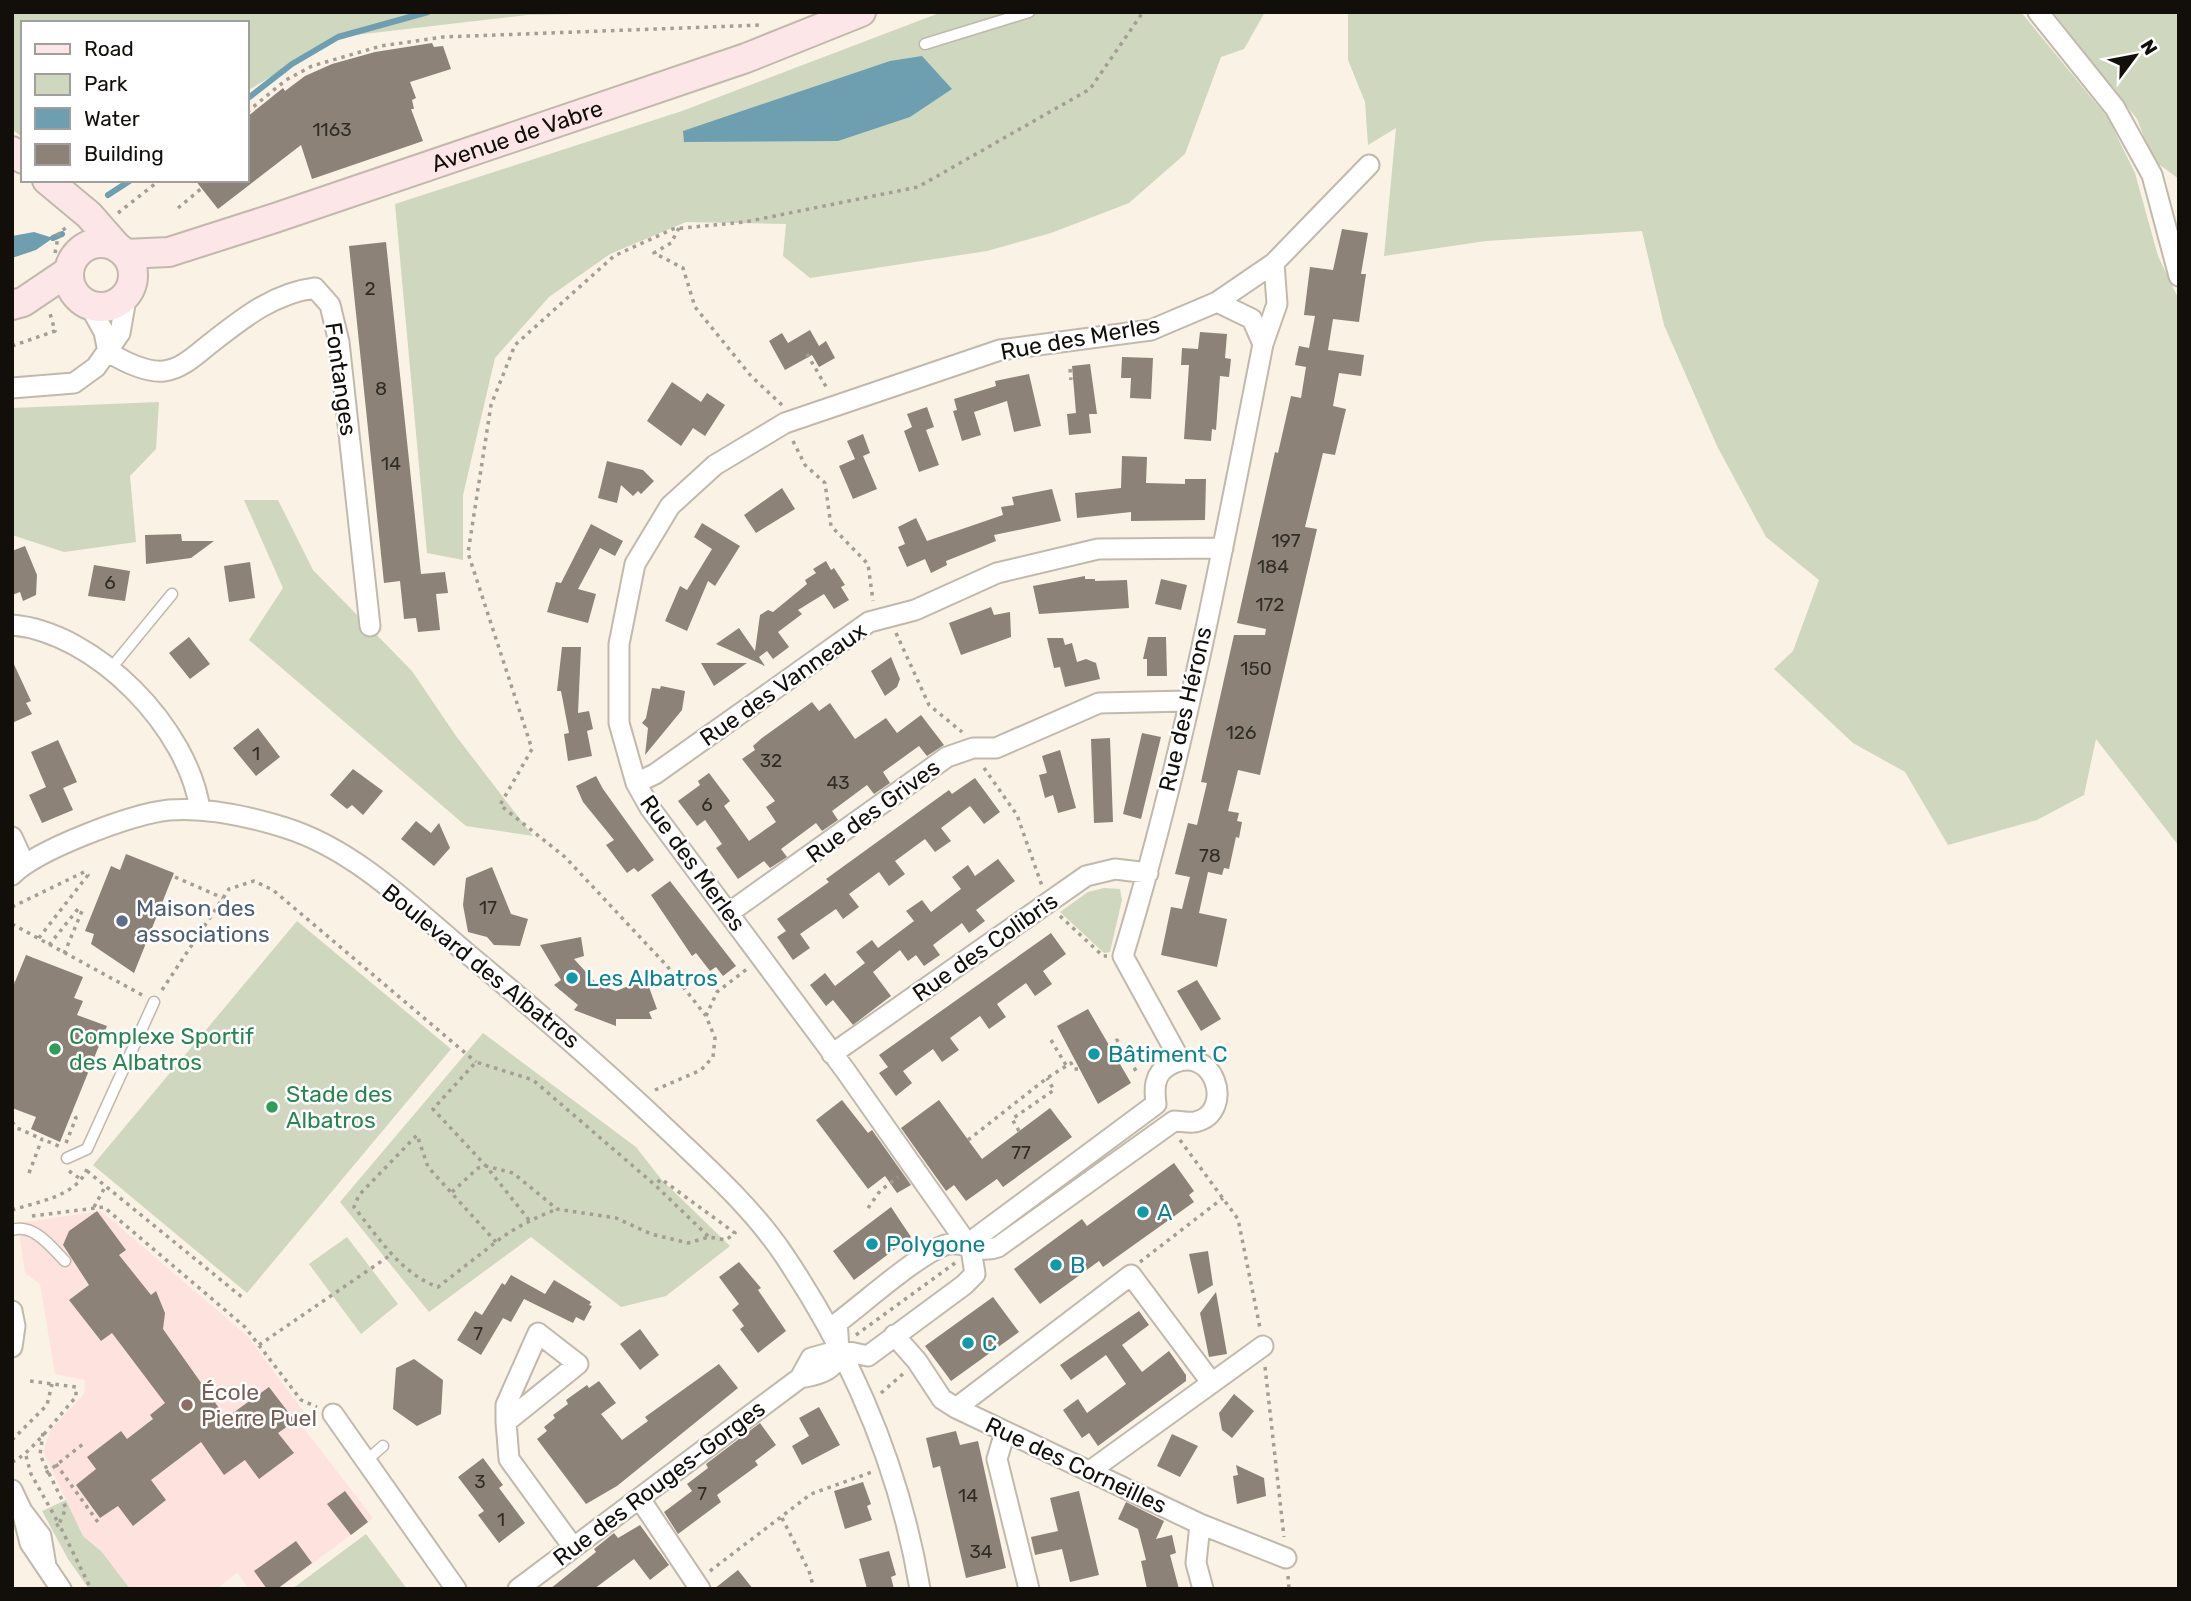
<svg xmlns="http://www.w3.org/2000/svg" width="2191" height="1601" font-family="Rubik,sans-serif">
	<style>
		.education { fill: #fde2de }
		.green { fill: #cfd7be }
		.water { fill: #6e9fb1 }
		.lines { fill: none; stroke-linecap: round; stroke-linejoin: round }
		.stream { stroke: #6e9fb1; stroke-width: 6 }
		.building { fill: #8c8278 }
		.lane-casing { stroke: #c0b9ac; stroke-width: 13 }
		.street-casing { stroke: #c0b9ac; stroke-width: 23 }
		.secondary-casing { stroke: #c0b9ac; stroke-width: 32 }
		.path { stroke: #a49d94; stroke-width: 3.5; stroke-dasharray: 3.5 5; stroke-linecap: butt }
		.lane { stroke: #fff; stroke-width: 10 }
		.street { stroke: #fff; stroke-width: 19 }
		.secondary { stroke: #fce6e7; stroke-width: 28 }
		.service-dot { fill: #5c6f8a; stroke: #fff; stroke-width: 2.5 }
		.culture-dot { fill: #0f9aa8; stroke: #fff; stroke-width: 2.5 }
		.leisure-dot { fill: #2e9e5b; stroke: #fff; stroke-width: 2.5 }
		.education-dot { fill: #8d6e63; stroke: #fff; stroke-width: 2.5 }
		.labels { text-anchor: middle; stroke-width: 5; stroke-linejoin: round; paint-order: stroke }
		.number-label { font-size: 19px; fill: #302c26 }
		.street-label { font-size: 23px; fill: #120f0b; stroke: #fff }
		.service-label { font-size: 23px; fill: #4e5e75; stroke: #fff; text-anchor: start }
		.culture-label { font-size: 23px; fill: #0d838f; stroke: #fff; text-anchor: start }
		.leisure-label { font-size: 23px; fill: #27864d; stroke: #fff; text-anchor: start }
		.education-label { font-size: 23px; fill: #785e54; stroke: #fff; text-anchor: start }
	</style>
	<rect width="100%" height="100%" fill="#faf2e5"/>
	<path class="education" d="M101 1211 246 1335 307 1416 299 1422 373 1518 279 1589H249L237 1573 216 1589H130L102 1552 83 1536 43 1451 51 1429 84 1394 85 1380 55 1374 40 1284 25 1273 18 1223Z"/>
	<path class="green" d="M12 12H679L527 15 338 37 247 91V23H23V138L12 129Z
		M942 12H1265L1244 49 1221 57 1185 154 1129 203 1051 233 987 251 810 278 783 256 786 224 686 222 610 254 549 297 495 358 463 495V560L427 553 395 204 682 111Z
		M1348 12H2021L2108 118 2135 173 2158 256 2179 300V846L2096 739 2084 795 2037 820 1948 845 1905 772 1853 743 1774 669 1793 651 1819 580 1766 537 1717 446 1664 325 1642 231 1486 241 1384 256 1396 128 1368 145 1365 102 1348 60Z
		M2053 12H2179V179L2153 160 2137 119Z
		M159 402 156 449 130 476 136 542 64 552 12 535V408Z
		M244 500H278L313 570 412 671 456 736 533 836 466 826 249 640 283 588Z
		M1104 888 1120 889 1122 900 1110 952 1104 953 1060 912 1088 892Z
		M297 921 451 1049 247 1293 93 1165Z
		M483 1033 636 1147 661 1179 730 1246 666 1296 621 1307 531 1237 429 1312 340 1202Z
		M347 1237 398 1304 361 1334 309 1264Z
		M66 1500 83 1536 102 1552 130 1589H89L68 1559 42 1511Z
		M366 1534 407 1589H292Z"/>
	<path class="water" d="M922 56 952 89 910 117 838 141 684 142 683 131 890 61Z
		M34 232 53 238 36 250 12 258V236Z"/>
	<g class="lines">
		<path class="stream" d="M247 99 292 64 338 37 428 12
			M108 195 131 180
			M53 238 62 234"/>
	</g>
	<path class="building" d="M432 43 434 47 443 46 451 69 410 82 416 98 412 100 414 109H411L423 141 312 179 301 145 218 209 195 180H247V117L283 88 285 91 305 76 332 64 375 52Z
		M1342 229 1368 233 1361 274H1366L1359 322 1333 319 1328 350 1364 355 1361 376 1339 373 1333 406 1346 409 1335 455 1323 453 1305 527 1317 529 1260 775 1238 770 1228 811 1239 813 1237 821 1242 822 1239 838 1236 837 1229 869 1224 868 1222 875 1208 872 1199 913 1227 919 1217 967 1161 955 1171 907 1182 909 1190 877 1175 874 1188 823 1197 825 1207 783 1201 782 1234 635H1265L1266 629 1237 623 1275 452 1278 453 1291 396 1301 398 1306 367 1295 365 1297 355 1299 346 1309 348 1315 316 1304 315 1310 267 1333 270Z
		M386 242 421 574 445 572 448 593 436 594 440 630 418 632 416 618 404 619 400 581 384 583 349 246Z
		M810 330 819 346 826 341 835 358 819 367 812 355 785 370 769 341 782 333 788 343Z
		M1200 332 1227 334 1225 358 1231 359 1229 377 1220 376 1216 430 1212 429 1211 441 1184 439 1189 365H1181L1182 348 1198 349Z
		M1122 357 1153 358 1151 399 1130 398 1131 378H1121Z
		M1090 364 1097 414H1089L1091 433 1069 435 1067 414 1076 413 1072 366Z
		M1029 374 1041 426 1014 432 1007 401 974 412 981 435 962 441 953 411 957 410 954 399 996 386 995 381Z
		M672 382 701 402 707 393 725 405 705 436 693 428 681 446 647 421Z
		M927 407 934 427 926 430 939 465 919 472 904 431 912 427 907 414Z
		M863 434 870 453 863 456 877 489 853 499 839 466 855 459 847 441Z
		M1122 456 1147 457 1146 483 1185 484V479H1206L1205 520 1131 521V512L1077 518 1075 493 1121 488Z
		M607 461 643 470 654 481 641 494 638 491 633 496 621 485 617 503 598 498Z
		M782 488 795 509 756 533 744 515Z
		M1052 489 1061 521 994 535 996 541 946 561 947 565 931 573 925 559 907 567 898 547 905 544 898 527 916 518 927 541 1003 515 1001 507 1014 505 1012 497Z
		M702 523 740 546 715 586 708 581 687 631 665 621 680 586 687 590 712 549 694 537Z
		M591 524 623 541 615 556 600 548 578 589 596 594 588 623 547 612 556 582 561 583Z
		M181 534 182 541H214L191 558 146 564 145 535Z
		M25 546 37 575 36 595 23 601 20 592 12 595V551Z
		M826 561 831 570 834 568 845 585 841 587 849 600 834 609 824 594 798 610 802 614 778 632 789 647 773 659 767 651 759 657 765 666 716 644 739 628 755 651 760 615 768 610 773 612 807 584 805 580 816 573 813 569Z
		M250 562 255 598 229 602 224 566Z
		M94 565 130 571 125 601 88 596Z
		M1085 576V579H1095V581L1127 580 1129 608 1039 614 1033 586Z
		M1161 579 1187 585 1181 610 1155 604Z
		M991 607 994 615 1010 612 1011 637 961 655 949 623Z
		M189 637 210 664 190 679 169 653Z
		M1148 637H1166L1167 676H1147V659H1143Z
		M1047 638H1063L1065 645 1072 643 1077 662 1086 659 1096 663 1100 679 1065 687 1060 667 1054 668Z
		M562 647H581L578 713 589 711 593 729 587 731 592 756 568 761 564 734 569 733 561 691H557Z
		M891 657 900 679 897 687 885 696 871 671Z
		M12 660 31 701 26 703 32 714 12 723Z
		M701 663H747L714 686Z
		M661 686 685 691 682 710 645 755 648 728 642 723 646 718 652 688 660 689Z
		M812 702 819 711 830 703 855 739 886 718 897 733 921 715 944 745 927 756 919 746 883 772 890 783 874 794 867 785 832 811 838 820 822 831 816 823 781 849 787 857 770 868 764 861 738 879 716 848 722 844 705 820 697 826 678 801 700 785 698 781 709 773 730 801 724 806 749 841 776 822 766 807 775 801 742 759 755 750 753 746 762 738Z
		M258 728 280 757 256 776 233 748Z
		M1142 733 1161 737 1141 819 1123 814Z
		M1110 738 1113 822 1094 823 1091 739Z
		M58 740 77 782 63 788 73 810 42 823 29 795 46 787 31 752Z
		M1060 750 1076 808 1058 813 1053 795 1045 798 1039 775 1047 773 1042 756Z
		M353 769 383 791 363 815 352 805 347 809 330 795Z
		M596 776 603 789 654 860 638 872 634 868 627 873 606 845 614 840 583 802 576 786Z
		M975 778 1000 812 984 824 970 806 941 828 951 841 935 852 925 839 895 861 905 874 889 886 879 872 849 894 859 907 843 919 836 909 800 934 810 948 793 960 777 937 786 931 777 919 829 882 826 879 949 790 952 794Z
		M416 821 431 833 439 823 450 848 434 866 401 839Z
		M126 854 174 873 134 973 91 944 94 934 85 931 111 866 120 870Z
		M998 859 1015 881 976 910 985 921 969 933 962 923 933 945 940 955 924 966 916 955 908 961 900 950 873 972 891 996 853 1025 833 1000 826 1006 810 985 825 973 835 986 865 963 856 952 872 940 878 948 914 921 906 911 922 900 931 912 961 889 952 877 968 865 975 876Z
		M492 867 511 914 528 919 520 946 494 945 487 937 468 932 463 905 466 878Z
		M670 881 736 966 723 976 716 967 710 971 696 953 692 956 651 895Z
		M1051 933 1066 954 1043 971 1052 984 1035 996 1026 983 997 1004 1006 1017 989 1029 980 1016 950 1038 959 1050 942 1062 933 1049 903 1071 912 1083 896 1096 879 1073 888 1067 879 1055Z
		M581 937 584 956 574 959 597 984 616 991 646 979 657 1009 649 1012 652 1019H616V1026L574 1010 578 1005 554 985 561 980 540 945Z
		M26 955 83 977 74 998 83 1001 77 1015 107 1026 60 1142 31 1129 36 1117 12 1108V989Z
		M1197 980 1221 1019 1201 1031 1177 991Z
		M1088 1009 1131 1083 1098 1104 1057 1026Z
		M842 1100 868 1133 872 1130 911 1185 897 1193 885 1176 868 1189 816 1120Z
		M939 1100 982 1159 1050 1108 1072 1137 1003 1187 997 1179 966 1201 954 1185 946 1191 901 1128Z
		M1174 1163 1194 1191 1189 1195 1194 1202 1103 1267 1099 1261 1040 1304 1014 1269 1082 1219 1087 1226Z
		M891 1207 911 1237 854 1280 833 1251Z
		M97 1211 126 1250 119 1255 151 1295 156 1291 165 1313 163 1329 226 1418 269 1387 295 1421 278 1433 294 1453 259 1479 245 1460 224 1475 201 1442 151 1480 166 1500 133 1526 118 1506 100 1518 76 1485 96 1469 87 1457 121 1431 127 1439 153 1419 150 1415 165 1403 112 1333 101 1341 69 1300 89 1285 63 1245 69 1231Z
		M1208 1251 1213 1285 1198 1294 1189 1254Z
		M739 1262 761 1288 758 1290 786 1331 758 1353 740 1329 744 1326 732 1310 739 1304 719 1277Z
		M511 1275 545 1294 554 1280 591 1302 589 1305 592 1306 584 1321 576 1317 573 1323 524 1299 511 1322 503 1318 481 1355 457 1340 475 1311 482 1315 502 1283 505 1285Z
		M1216 1292 1227 1354 1209 1357 1200 1313Z
		M993 1297 1019 1332 951 1381 925 1346Z
		M1139 1311 1149 1325 1122 1345 1142 1372 1169 1351 1186 1375V1381L1098 1446 1089 1433 1082 1438 1063 1410 1078 1399 1087 1413 1126 1384 1106 1355 1071 1380 1060 1365Z
		M640 1329 659 1355 640 1370 620 1344Z
		M414 1359 443 1380 441 1414 417 1426 393 1409 396 1368Z
		M719 1364 738 1388 617 1486 586 1504 537 1439 547 1431 544 1427 555 1418 553 1415 568 1404 566 1400 587 1385 589 1388 599 1381 616 1403 601 1414 622 1440 648 1421 645 1417Z
		M1234 1394 1254 1411 1232 1438 1222 1430 1219 1413Z
		M819 1407 840 1445 802 1465 792 1446 809 1436 799 1418Z
		M760 1423 776 1445 755 1461 758 1465 717 1495 721 1502 678 1534 664 1512 692 1491 687 1484 708 1468 706 1464Z
		M956 1431 960 1445 978 1441 1006 1568 966 1578 940 1466 933 1468 926 1438Z
		M1172 1434 1198 1446 1180 1477 1157 1466Z
		M483 1458 503 1485 499 1488 525 1523 499 1543 478 1515 484 1511 458 1477Z
		M1236 1465 1264 1478 1266 1496 1237 1504 1233 1476 1238 1475Z
		M863 1482 871 1504 867 1506 872 1520 845 1529 834 1491Z
		M345 1491 368 1522 351 1535 327 1504Z
		M1079 1491 1099 1575 1070 1582 1062 1549 1035 1555 1031 1537 1058 1531 1050 1498Z
		M1126 1502 1164 1521 1156 1539 1172 1535 1176 1553 1170 1555 1179 1589H1147L1141 1561 1146 1560 1138 1529 1118 1519Z
		M640 1525 669 1565 650 1580 634 1559 594 1589H550L596 1552 594 1549 614 1533 618 1538Z
		M296 1541 312 1563 277 1589H267L254 1571Z
		M889 1551 896 1575 891 1577 894 1589H867L859 1559Z
		M738 1570 753 1589H714Z"/>
	<g class="lines">
		<defs>
			<path id="lane" d="M925 44 1029 12
				M112 667 172 594
				M67 1158 87 1149 154 1002
				M12 1230C34 1223 52 1248 65 1261
				M366 1461 383 1446"/>
			<path id="street" d="M2038 12 2115 108 2152 175 2179 276
				M1217 302 1274 263 1369 165
				M89 305 104 332 108 352
				M1263 344 1277 304 1274 263
				M108 352C123 361 146 373 164 371 182 369 197 354 211 343 243 318 274 293 315 288L330 305 339 342 370 626
				M12 388 74 383 96 367 120 333 127 293
				M12 625C96 632 189 729 200 810
				M636 783 655 774 869 622 915 610 997 573 1098 549 1223 548
				M12 837 24 863
				M12 875C38 849 132 814 169 810 206 807 251 817 286 828 356 850 414 909 469 955 539 1013 607 1072 672 1134 713 1173 753 1209 784 1255 852 1356 900 1469 920 1589
				M730 912 947 757 973 748H996L1099 703 1187 701
				M832 1054 1086 876 1115 869 1148 873
				M971 1249 845 1070 650 808 636 783 619 723V644L635 564 670 506 715 465 785 423 1000 350 1151 330 1217 302 1252 319 1263 344C1223 549 1184 756 1123 956L1180 1060
				M12 1311 15 1326 12 1347
				M894 1335 917 1361 942 1399 956 1408 1200 1524 1286 1558
				M956 1408 1131 1275 1211 1382
				M333 1414 456 1589
				M506 1422V1405L538 1333 578 1364 506 1422 509 1459 573 1547
				M1005 1432 997 1459 1029 1589
				M1090 1471 1263 1346
				M12 1490 22 1511
				M640 1499 700 1589
				M1200 1524 1196 1563 1203 1589
				M46 1566 41 1536 22 1511 30 1543 61 1589
				M518 1589 800 1378 811 1358 840 1350 868 1356 964 1285 975 1274 971 1249 977 1237 1156 1104C1154 1089 1154 1074 1168 1066 1214 1039 1237 1113 1195 1122 1189 1123 1180 1121 1174 1121L998 1247C977 1255 962 1239 945 1245 916 1256 864 1303 837 1323 841 1362 839 1371 800 1378"/>
			<g id="secondary">
				<path d="M12 151 23 159"/>
				<path d="M47 180 89 215 118 248"/>
				<circle cx="101" cy="275" r="32"/>
				<path id="s1" d="M125 254 169 252 275 218 746 58 861 12"/>
				<path d="M12 305 23 302 69 271"/>
			</g>
		</defs>
		<use href="#lane" class="lane-casing"/>
		<use href="#street" class="street-casing"/>
		<use href="#secondary" class="secondary-casing"/>
		<path class="path" d="M247 112 286 80 312 66 381 46 443 37 762 25
			M178 208 202 188
			M118 213 160 180
			M679 228 671 243 654 253 683 268 695 307 751 376 783 406
			M55 253 59 232 68 227
			M12 346 55 331 49 310
			M807 354 828 390
			M1070 369 1071 380
			M793 441 805 465 825 483 831 526 868 564 873 601
			M896 633 929 705 962 732
			M984 768 1017 815 1042 886
			M175 877 223 898
			M12 907 84 872 88 875 38 939
			M1060 916 1103 956H1107
			M12 924 144 996
			M49 945 78 909 82 911 64 954
			M12 984 14 980
			M162 990 229 889 254 881 273 890 476 1062
			M706 1016 717 992 747 969
			M1051 1040 1066 1065
			M1110 1047 1117 1040 1138 1074
			M655 1090 701 1070 713 1057 715 1038 706 1016 667 966 565 857 500 805 532 749 468 553 491 405 515 345 614 256 673 229 745 222 918 187 1090 89 1143 12
			M12 1122 17 1128 42 1139
			M1019 1131 1012 1119 1054 1090 1047 1078
			M968 1140 1047 1078 1071 1063 1074 1069H1078
			M1180 1140 1238 1219 1260 1328
			M66 1143 76 1118 72 1112
			M69 1171 82 1180
			M87 1171 243 1298
			M29 1173 42 1139 61 1147
			M452 1192 478 1168 486 1166 513 1173 557 1209 616 1218 651 1234 688 1243 709 1237 726 1240 735 1233 661 1179 655 1185
			M94 1207 105 1187
			M868 1208 880 1191 898 1177
			M12 1210C37 1202 77 1196 87 1169
			M32 1216 104 1207 245 1327 301 1400 317 1407
			M529 1220 486 1166 433 1109 476 1062 533 1080 655 1185 709 1237
			M496 1242 428 1167 417 1135 359 1195 354 1207C378 1237 401 1274 438 1287L496 1242C515 1227 535 1218 557 1209
			M1140 1262 1223 1198
			M856 1335 955 1263
			M259 1345 392 1254
			M1265 1367 1284 1537
			M881 1393 904 1373
			M43 1433 40 1455 66 1508 59 1524
			M12 1440 47 1405 52 1384
			M26 1456 31 1474 59 1524
			M12 1462C29 1456 61 1413 76 1397V1387L30 1381
			M56 1464 100 1525
			M46 1473 83 1444
			M782 1518 809 1571 814 1589
			M56 1526 59 1524 91 1589
			M710 1571 811 1494 872 1472
			M1288 1576 1289 1589"/>
		<use href="#lane" class="lane"/>
		<use href="#street" class="street"/>
		<use href="#secondary" class="secondary"/>
	</g>
	<circle class="service-dot" cx="122" cy="921" r="7"/>
	<g class="culture-dot">
		<circle cx="572" cy="978" r="7"/>
		<circle cx="1094" cy="1054" r="7"/>
		<circle cx="1143" cy="1212" r="7"/>
		<circle cx="872" cy="1244" r="7"/>
		<circle cx="1056" cy="1265" r="7"/>
		<circle cx="968" cy="1343" r="7"/>
	</g>
	<g class="leisure-dot">
		<circle cx="55" cy="1049" r="7"/>
		<circle cx="272" cy="1107" r="7"/>
	</g>
	<circle class="education-dot" cx="187" cy="1405" r="7"/>
	<g class="labels">
		<g class="number-label">
			<text x="332" y="136">1163</text>
			<text x="370" y="295">2</text>
			<text x="381" y="395">8</text>
			<text x="391" y="470">14</text>
			<text x="1286" y="547">197</text>
			<text x="1273" y="573">184</text>
			<text x="110" y="589">6</text>
			<text x="1270" y="611">172</text>
			<text x="1256" y="675">150</text>
			<text x="1241" y="739">126</text>
			<text x="256" y="760">1</text>
			<text x="771" y="767">32</text>
			<text x="838" y="789">43</text>
			<text x="707" y="811">6</text>
			<text x="1210" y="862">78</text>
			<text x="488" y="914">17</text>
			<text x="1021" y="1159">77</text>
			<text x="478" y="1340">7</text>
			<text x="480" y="1488">3</text>
			<text x="702" y="1500">7</text>
			<text x="968" y="1502">14</text>
			<text x="501" y="1526">1</text>
			<text x="981" y="1558">34</text>
		</g>
		<g class="street-label">
			<text dy="8" stroke="none"><textPath href="#s1" startOffset="411">Avenue de Vabre</textPath></text>
			<text transform="translate(1080 338) rotate(-10)" y="8">Rue des Merles</text>
			<text transform="translate(341 379) rotate(82)" y="8">Fontanges</text>
			<text transform="translate(783 684) rotate(-35)" y="8">Rue des Vanneaux</text>
			<text transform="translate(1185 709) rotate(-77)" y="8">Rue des Hérons</text>
			<text transform="translate(873 811) rotate(-36)" y="8">Rue des Grives</text>
			<text transform="translate(693 863) rotate(54)" y="8">Rue des Merles</text>
			<text transform="translate(985 947) rotate(-35)" y="8">Rue des Colibris</text>
			<text transform="translate(481 966) rotate(39)" y="8">Boulevard des Albatros</text>
			<text transform="translate(1076 1465) rotate(25)" y="8">Rue des Corneilles</text>
			<text transform="translate(659 1483) rotate(-37)" y="8">Rue des Rouges-Gorges</text>
		</g>
		<g class="service-label">
			<text x="136" y="916">Maison des<tspan x="136" dy="26">associations</tspan></text>
		</g>
		<g class="culture-label">
			<text x="586" y="986">Les Albatros</text>
			<text x="1108" y="1062">Bâtiment C</text>
			<text x="1157" y="1220">A</text>
			<text x="886" y="1252">Polygone</text>
			<text x="1070" y="1273">B</text>
			<text x="982" y="1351">C</text>
		</g>
		<g class="leisure-label">
			<text x="69" y="1044">Complexe Sportif<tspan x="69" dy="26">des Albatros</tspan></text>
			<text x="286" y="1102">Stade des<tspan x="286" dy="26">Albatros</tspan></text>
		</g>
		<g class="education-label">
			<text x="201" y="1400">École<tspan x="201" dy="26">Pierre Puel</tspan></text>
		</g>
	</g>
	<rect width="2191" height="1601" fill="none" stroke="#120f0b" stroke-width="28"/>
	<rect x="21" y="21" width="228" height="161" fill="#ffffff" stroke="#a09f9d" stroke-width="2"/>
	<rect x="35" y="44" width="35" height="10" fill="#fce6e7" stroke="#a09f9d" stroke-width="2"/>
	<text x="84" y="56" font-size="21" fill="#120f0b">Road</text>
	<rect x="35" y="74" width="35" height="21" fill="#cfd7be" stroke="#a09f9d" stroke-width="2"/>
	<text x="84" y="91" font-size="21" fill="#120f0b">Park</text>
	<rect x="35" y="108" width="35" height="21" fill="#6e9fb1" stroke="#a09f9d" stroke-width="2"/>
	<text x="84" y="126" font-size="21" fill="#120f0b">Water</text>
	<rect x="35" y="144" width="35" height="21" fill="#8c8278" stroke="#a09f9d" stroke-width="2"/>
	<text x="84" y="161" font-size="21" fill="#120f0b">Building</text>
	<g transform="translate(2135 56) rotate(58)" stroke="#ffffff" stroke-width="5" paint-order="stroke">
	<path d="M0-5L12 26L0 18L-12 26Z" fill="#120f0b"/>
	<text y="-10" font-size="19" font-weight="bold" text-anchor="middle" fill="#120f0b">N</text>
	</g>
</svg>
